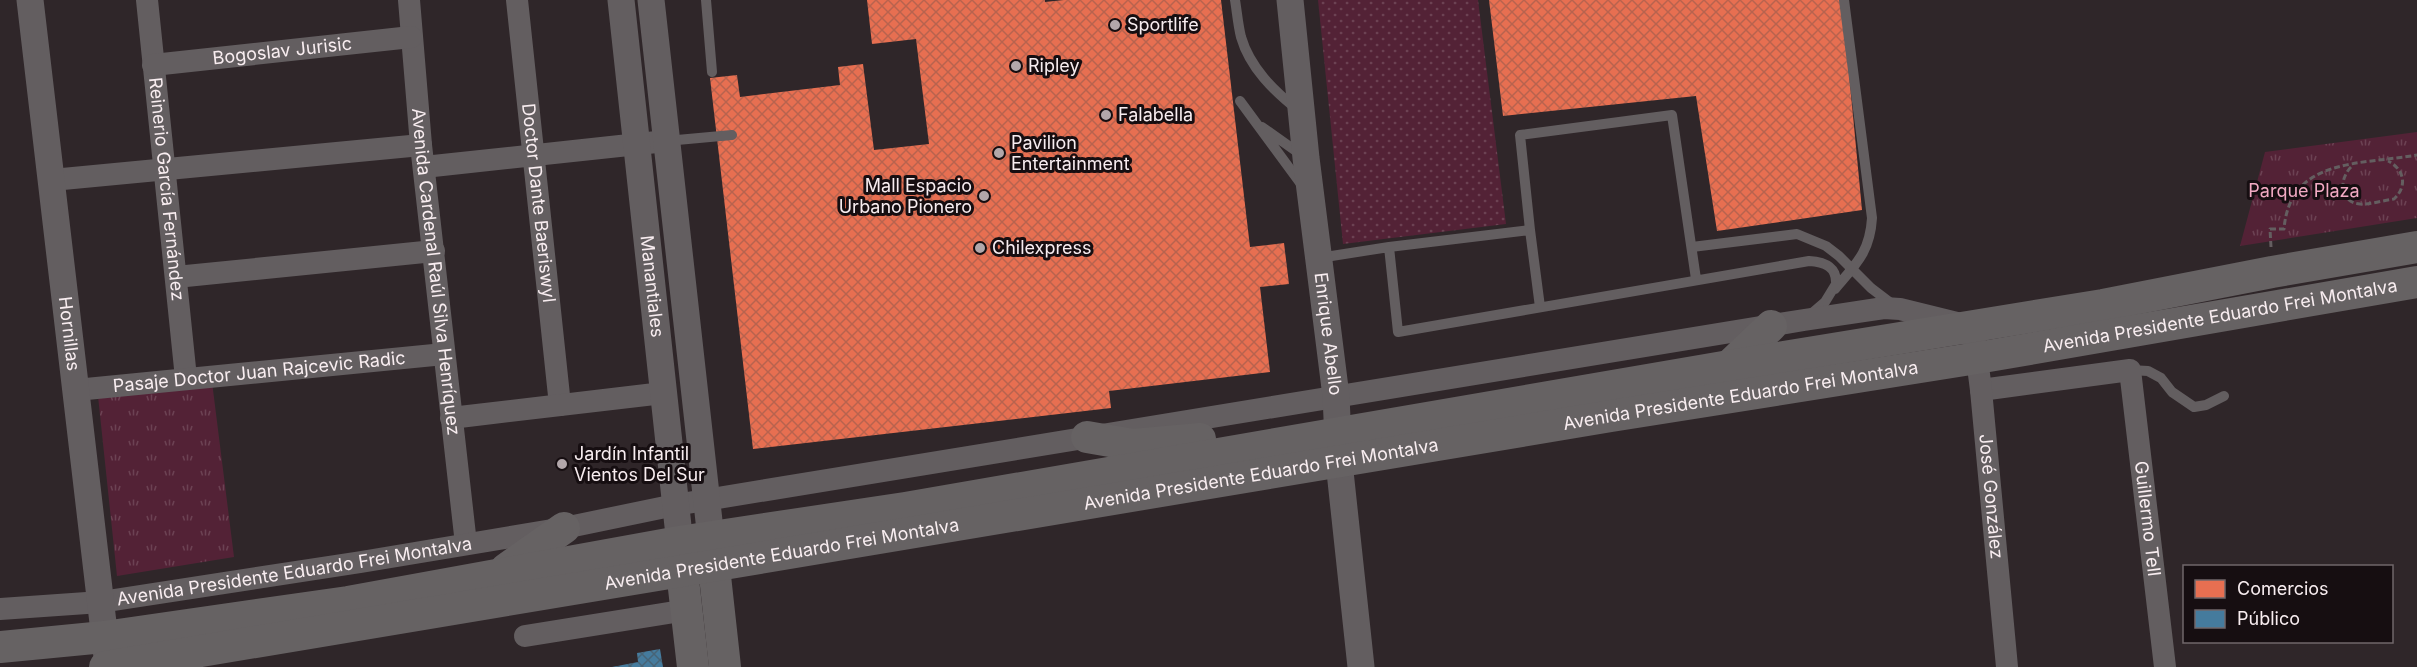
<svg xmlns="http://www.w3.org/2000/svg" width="2417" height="667" font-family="Inter,sans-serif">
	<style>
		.grass { fill: url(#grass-dots) }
		.park { fill: url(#park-tufts) }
		.shops { fill: url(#shops-cross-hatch) }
		.public { fill: url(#public-cross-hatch) }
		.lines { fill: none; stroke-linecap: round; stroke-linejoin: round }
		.path { stroke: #645e60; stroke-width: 3; stroke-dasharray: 6 3; stroke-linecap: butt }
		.service { stroke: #635e60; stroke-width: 10 }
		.minor { stroke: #635e60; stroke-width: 22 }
		.tertiary { stroke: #635e60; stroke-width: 27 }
		.secondary { stroke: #666263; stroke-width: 32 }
		.poi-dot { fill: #b2a7aa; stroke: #160e11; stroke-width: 2 }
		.labels { text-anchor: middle; stroke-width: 6; stroke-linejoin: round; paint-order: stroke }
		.poi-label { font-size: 18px; fill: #f8edf0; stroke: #160e11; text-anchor: start }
		.street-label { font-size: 18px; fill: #f8edf0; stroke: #160e11 }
		.park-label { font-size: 18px; fill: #f2aac3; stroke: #160e11 }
	</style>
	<defs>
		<pattern id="grass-dots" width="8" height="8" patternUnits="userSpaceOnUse" patternTransform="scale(1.5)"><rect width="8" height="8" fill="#532236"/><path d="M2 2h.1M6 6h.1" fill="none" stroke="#6c4253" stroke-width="1.8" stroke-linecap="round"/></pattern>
		<pattern id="park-tufts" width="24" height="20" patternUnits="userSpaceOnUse" patternTransform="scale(1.5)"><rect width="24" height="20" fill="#532236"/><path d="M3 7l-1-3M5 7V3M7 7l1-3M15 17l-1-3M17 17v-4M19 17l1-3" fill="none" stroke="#6c4253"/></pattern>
		<pattern id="shops-cross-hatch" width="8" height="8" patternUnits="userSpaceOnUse" patternTransform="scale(1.5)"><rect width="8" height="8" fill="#e76f51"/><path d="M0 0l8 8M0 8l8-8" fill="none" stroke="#b8634e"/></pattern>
		<pattern id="public-cross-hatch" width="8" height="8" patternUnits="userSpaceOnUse" patternTransform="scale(1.5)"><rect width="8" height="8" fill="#457b9d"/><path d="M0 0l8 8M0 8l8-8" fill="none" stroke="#476477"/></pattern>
	</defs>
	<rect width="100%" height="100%" fill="#2f2629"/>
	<path class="grass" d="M1318 0H1478L1506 224 1343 244Z"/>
	<path class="park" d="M2417 132V218L2240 246 2265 152Z
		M212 382 234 557 117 576 98 396Z"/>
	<path class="shops" d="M867 0H1045V2L1064 0H1221L1250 247 1284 243 1289 284 1260 287 1270 372 1109 391 1111 408 753 449 710 78 737 75 740 97 840 85 838 67 863 64 874 150 929 144 916 39 872 44Z
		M1489 0H1842L1862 210 1717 231 1696 96 1503 116Z"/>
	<path class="public" d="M660 649 663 667H612L638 662 637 653Z"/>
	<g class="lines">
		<path class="path" d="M2351 167C2339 179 2339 202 2360 204 2370 205 2384 200 2394 199 2408 186 2404 169 2388 161
			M2271 247 2270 229H2284C2290 157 2361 165 2417 155"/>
		<path class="service" d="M706 0 712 72
			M1235 0C1237 12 1238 25 1241 37 1250 68 1274 91 1298 110
			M1240 101 1304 188
			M1262 127 1303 156
			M666 141 732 135
			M1530 230 1540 307
			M1692 247 1797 234 1826 246 1839 256 1871 288 1892 304
			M1319 258 1389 247
			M1696 279 1672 115 1520 135 1530 230 1389 247 1398 332 1809 261C1825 262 1837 267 1836 284L1825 302 1811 314
			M1835 289C1856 264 1870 252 1872 218L1844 0
			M2130 370 2148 371 2161 378 2172 392 2194 407 2206 405 2224 396"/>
		<g class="minor">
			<path id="s1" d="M147 0 186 378"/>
			<path id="s2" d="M409 0 421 145 466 544"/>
			<path id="s3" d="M517 0 560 405"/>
			<path id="s4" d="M153 65 411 37"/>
			<path d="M424 167 666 141"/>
			<path d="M52 180 421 145"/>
			<path d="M176 277 434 251"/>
			<path id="s5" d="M76 390 444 354"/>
			<path id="s6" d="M1981 390 2130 370 2165 667"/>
			<path d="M451 418 663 393"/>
			<path id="s7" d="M0 609 101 602 361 562 564 528 675 505 1804 320 1884 308 1900 309 1973 327 1981 390 2007 667"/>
			<path d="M525 636 687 610"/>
		</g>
		<g class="tertiary">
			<path id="s8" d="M30 0 107 657"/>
			<path id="s9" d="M621 0 682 563"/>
			<path d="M651 0 713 557"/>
			<path id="s10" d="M1290 0 1306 158 1336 396 1339 462 1361 667"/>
		</g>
		<g class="secondary">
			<path d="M1729 366 1771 326"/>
			<path d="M1087 437 1133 445 1200 439"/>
			<path d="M714 567 725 667"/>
			<path d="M506 569 564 528"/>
			<path d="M682 571 693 667"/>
			<path d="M0 647 104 637 348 602 679 542 905 508 1729 366 2103 305 2272 272 2417 247"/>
			<path id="s11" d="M105 667 1611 416 1977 358 2417 282"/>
		</g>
	</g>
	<g class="poi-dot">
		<circle cx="1115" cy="25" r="6"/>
		<circle cx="1016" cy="66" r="6"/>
		<circle cx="1106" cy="115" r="6"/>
		<circle cx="999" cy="153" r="6"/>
		<circle cx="984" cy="196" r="6"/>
		<circle cx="980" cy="248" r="6"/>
		<circle cx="562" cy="464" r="6"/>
	</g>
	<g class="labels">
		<g class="poi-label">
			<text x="1127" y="31">Sportlife</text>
			<text x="1028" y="72">Ripley</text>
			<text x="1118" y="121">Falabella</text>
			<text x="1011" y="149">Pavilion<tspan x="1011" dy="21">Entertainment</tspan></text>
			<text x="972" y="192" text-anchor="end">Mall Espacio<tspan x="972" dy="21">Urbano Pionero</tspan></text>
			<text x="992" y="254">Chilexpress</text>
			<text x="574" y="460">Jardín Infantil<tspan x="574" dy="21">Vientos Del Sur</tspan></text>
		</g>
		<g class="street-label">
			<text dy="6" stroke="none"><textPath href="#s4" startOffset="130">Bogoslav Jurisic</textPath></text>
			<text dy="6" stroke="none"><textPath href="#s1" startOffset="190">Reinerio García Fernández</textPath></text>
			<text dy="6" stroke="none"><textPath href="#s3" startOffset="204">Doctor Dante Baeriswyl</textPath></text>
			<text dy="6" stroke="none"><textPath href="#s2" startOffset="273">Avenida Cardenal Raúl Silva Henríquez</textPath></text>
			<text dy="6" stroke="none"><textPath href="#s9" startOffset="288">Manantiales</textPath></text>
			<text dy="6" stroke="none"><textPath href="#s11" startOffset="2144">Avenida Presidente Eduardo Frei Montalva</textPath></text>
			<text dy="6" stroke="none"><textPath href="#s8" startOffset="336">Hornillas</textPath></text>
			<text dy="6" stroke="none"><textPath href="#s10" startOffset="336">Enrique Abello</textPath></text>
			<text dy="6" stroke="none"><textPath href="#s5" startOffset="184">Pasaje Doctor Juan Rajcevic Radic</textPath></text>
			<text dy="6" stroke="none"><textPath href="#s11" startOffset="1658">Avenida Presidente Eduardo Frei Montalva</textPath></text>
			<text dy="6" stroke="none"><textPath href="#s11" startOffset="1172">Avenida Presidente Eduardo Frei Montalva</textPath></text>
			<text dy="6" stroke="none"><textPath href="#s7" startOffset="2170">José González</textPath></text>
			<text dy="6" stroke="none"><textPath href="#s6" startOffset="300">Guillermo Tell</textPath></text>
			<text dy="6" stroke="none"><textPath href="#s11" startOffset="686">Avenida Presidente Eduardo Frei Montalva</textPath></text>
			<text dy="6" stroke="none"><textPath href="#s7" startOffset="297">Avenida Presidente Eduardo Frei Montalva</textPath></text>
		</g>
		<g class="park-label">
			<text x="2304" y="197">Parque Plaza</text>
		</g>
	</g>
	<rect x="2183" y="565" width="210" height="78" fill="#160e11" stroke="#70676a" stroke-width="1.5"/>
	<rect x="2195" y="580" width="30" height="18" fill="#e76f51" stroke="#70676a" stroke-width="1.5"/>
	<text x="2237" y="595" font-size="18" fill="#f8edf0">Comercios</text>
	<rect x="2195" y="610" width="30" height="18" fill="#457b9d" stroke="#70676a" stroke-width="1.5"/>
	<text x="2237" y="625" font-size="18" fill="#f8edf0">Público</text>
</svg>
